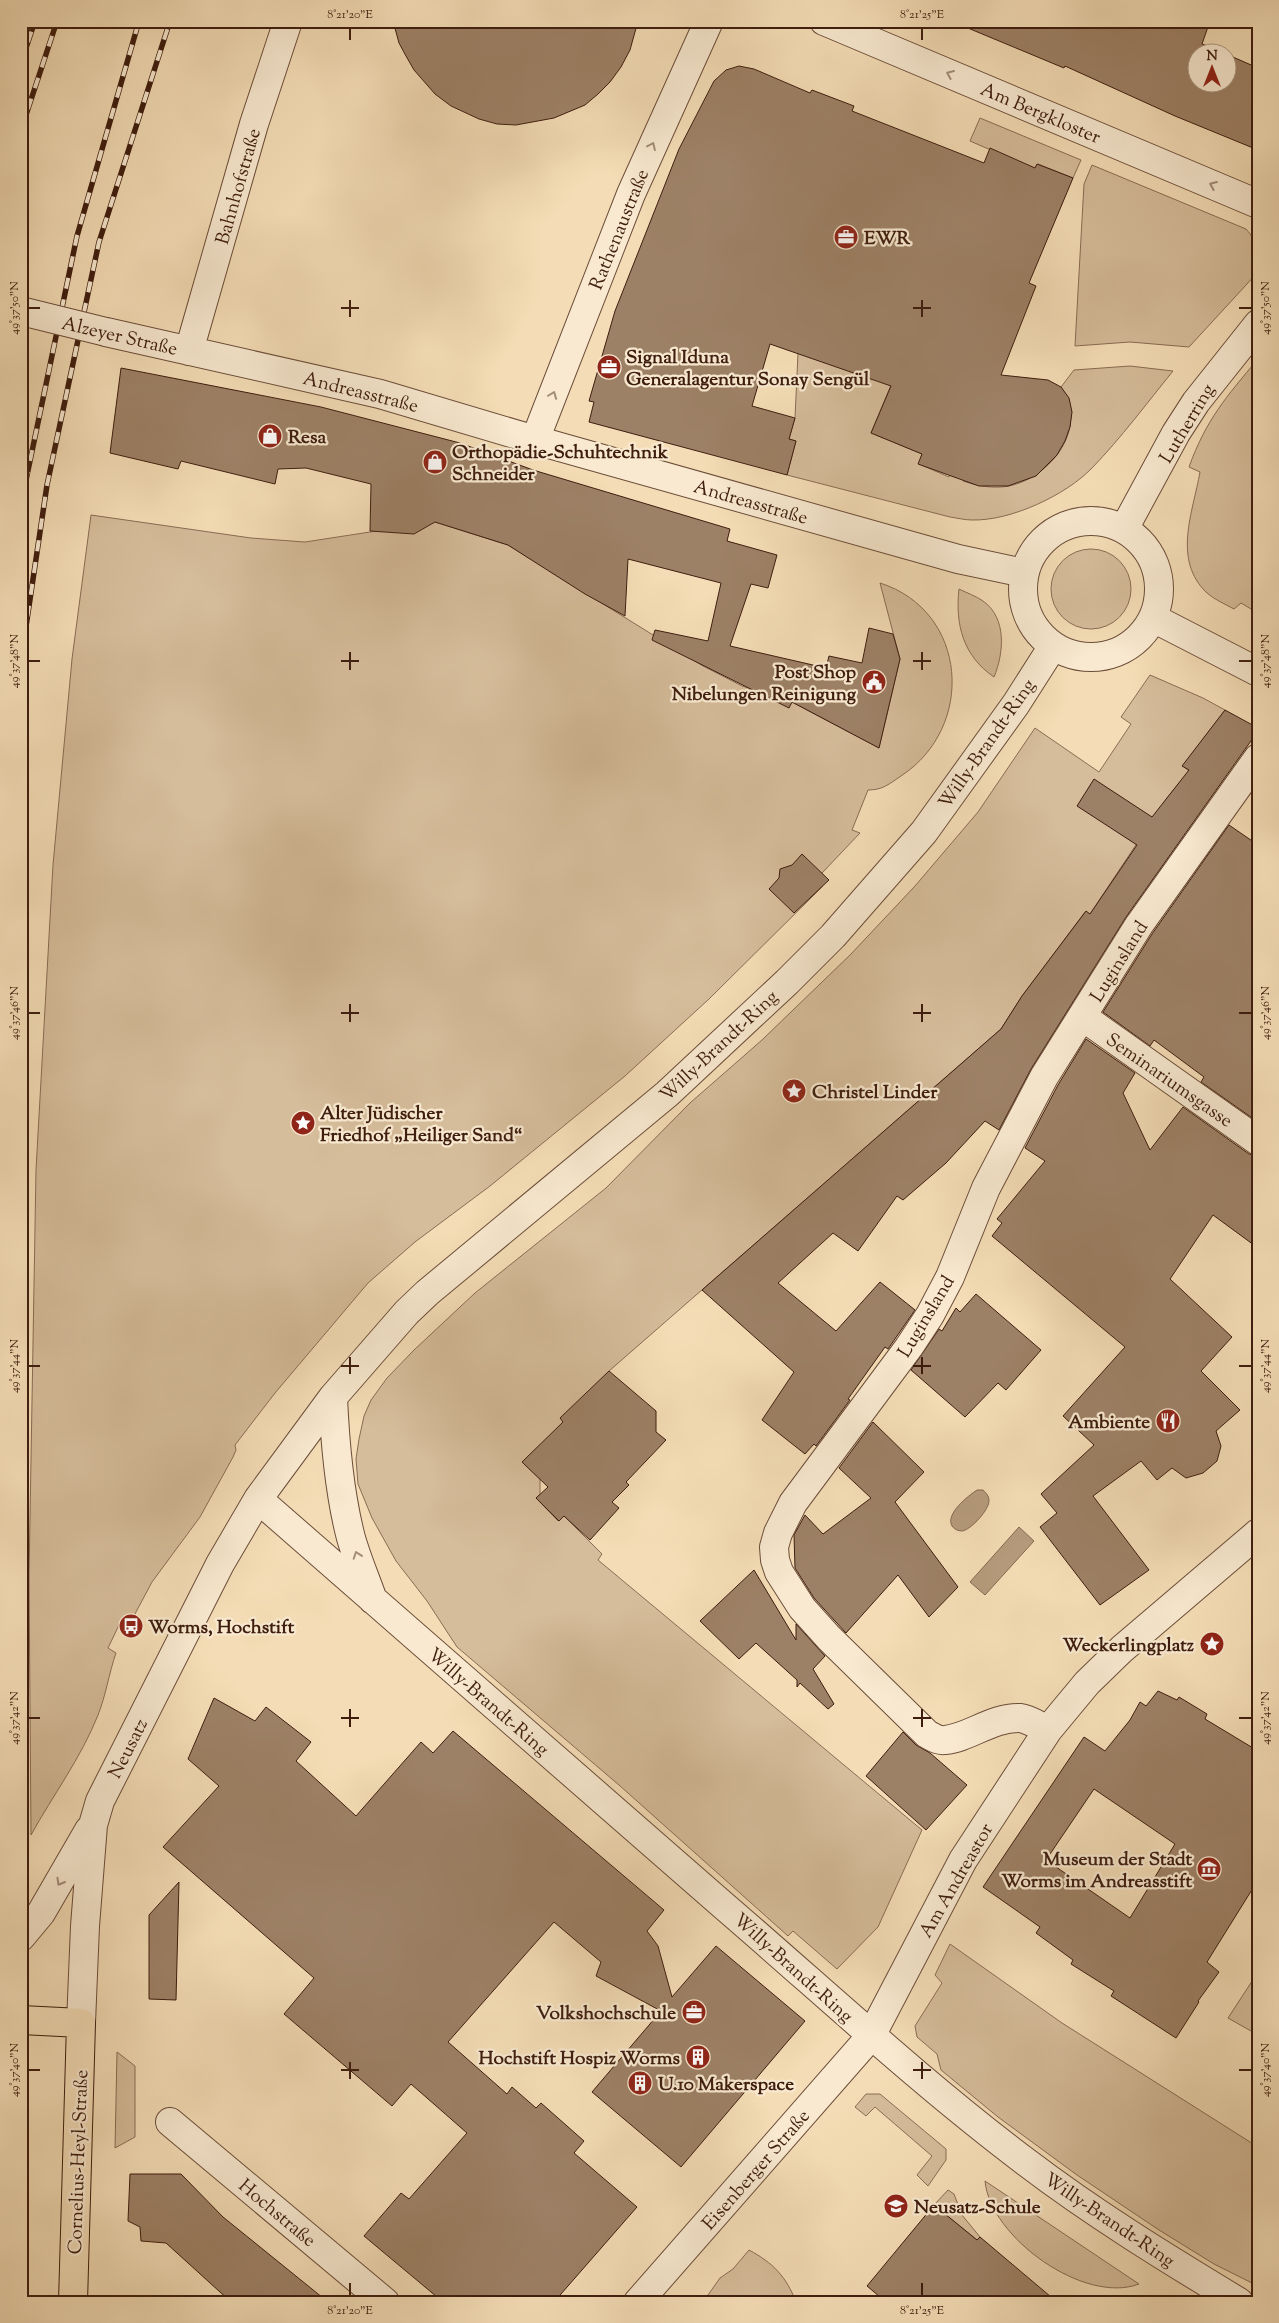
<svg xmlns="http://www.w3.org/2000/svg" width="1279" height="2323" font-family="'Sorts Mill Goudy',serif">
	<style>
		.green { fill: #d5bc9a; stroke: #8a6c54 }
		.water { fill: #b69c7d; stroke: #866951 }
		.building { fill: #9d8166; stroke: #3e1d0f; fill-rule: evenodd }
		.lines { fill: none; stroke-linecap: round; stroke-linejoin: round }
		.minor-casing { stroke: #6c4d39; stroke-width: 30 }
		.major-casing { stroke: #3e1d0f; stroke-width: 30 }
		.minor { stroke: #f8e9d0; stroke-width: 28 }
		.major { stroke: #f4ddb6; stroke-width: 28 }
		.rail-casing { stroke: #3e1d0f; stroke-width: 5.5 }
		.rail { stroke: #f8e9d0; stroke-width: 4; stroke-dasharray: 11; stroke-linecap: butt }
		.minor-bridge-casing { stroke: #6c4d39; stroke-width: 30; stroke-linecap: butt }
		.minor-bridge { stroke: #f8e9d0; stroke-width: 28 }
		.oneway { stroke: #a48d79 }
		.ticks { fill: none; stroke: #3e1d0f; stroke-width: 2 }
		.labels { text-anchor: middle; stroke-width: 4.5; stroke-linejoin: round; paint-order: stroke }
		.street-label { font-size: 19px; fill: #3e1d0f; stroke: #f8e9d0 }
		.poi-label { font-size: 19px; font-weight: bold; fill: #3e1d0f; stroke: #f8e9d0; text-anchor: start }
		.neatline { fill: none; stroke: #3e1d0f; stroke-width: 2 }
		.ticks-label { font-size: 12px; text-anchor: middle; fill: #3e1d0f }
	</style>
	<rect width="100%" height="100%" fill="#f4ddb6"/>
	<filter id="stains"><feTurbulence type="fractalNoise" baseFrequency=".004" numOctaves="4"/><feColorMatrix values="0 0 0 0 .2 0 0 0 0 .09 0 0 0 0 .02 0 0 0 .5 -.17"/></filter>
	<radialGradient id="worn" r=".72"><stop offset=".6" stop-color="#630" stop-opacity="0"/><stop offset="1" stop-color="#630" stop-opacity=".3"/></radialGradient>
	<path class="green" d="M980 118 1081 160 1073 178 1038 164 1035 169 970 141Z
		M1092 165 1246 229C1259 243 1258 254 1258 272L1189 347 1130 342 1075 346 1084 184Z
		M798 353 891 385 871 433 922 454 919 464 949 477 952 470 965 476 963 481C978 486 993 489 1009 486 1052 477 1089 427 1061 387L1074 370 1130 366 1173 371C1147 403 1121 438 1092 468 1066 495 1011 521 972 520 965 520 957 518 950 517L787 475 796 441 789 439 795 418Z
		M1258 359V609L1256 612 1241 603 1234 609C1225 604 1215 600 1207 593 1172 560 1193 512 1200 472L1189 467C1206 420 1226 397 1258 359Z
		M91 515 251 538 305 542 435 522 508 545 703 666 742 686 790 701 879 748 900 659 880 583C968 611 976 727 901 776 889 784 883 790 868 790L852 830 860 833 822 873V887L709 999 625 1076 490 1186 415 1242 368 1283 275 1393 235 1445 236 1450 233 1457 200 1517 152 1582 128 1627 120 1623 108 1648 116 1653C109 1673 106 1695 98 1715 81 1758 53 1795 31 1835L29 1576 36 1170 53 865 72 659Z
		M1051 589a40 40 0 1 1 80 0a40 40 0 1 1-80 0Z
		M959 589C967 593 976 596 983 601 1007 618 1004 653 994 677 963 656 955 624 959 589Z
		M1150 675 1203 698 1225 710 1183 766 1189 771 1167 798 1090 914 1085 912 1022 996 1001 1029 609 1371 564 1423 522 1462 540 1479V1494L536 1498 558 1521 564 1516 602 1554 598 1560 922 1830 878 1927 837 1969 793 1931 788 1936 619 1785 457 1647 427 1601 396 1561 372 1518 358 1484 356 1459 359 1439 364 1416 371 1400 387 1378 414 1350 475 1293 606 1188 690 1103 762 1040 851 954 915 886 978 812 1035 728 1099 772 1131 724 1121 717Z
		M950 1944 1062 2023 1258 2147V2286L1214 2264 1159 2230 1077 2175 998 2117 941 2070 937 2054 917 2037 915 2026 942 1983 935 1975Z
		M1258 1972V2035L1228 2018Z
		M117 2052 135 2066V2137L115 2148Z
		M866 2094H880L946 2149V2160L928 2186 917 2175 932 2156 875 2107 866 2116 855 2107Z
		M985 2181 1139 2284C1084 2305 990 2237 985 2181Z
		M948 2190 954 2194 962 2215 980 2237 977 2240 934 2205Z
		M749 2250C773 2263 786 2276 796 2302H703L720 2278 733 2269Z"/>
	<path class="water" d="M977 1490H983C986 1493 989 1496 989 1500 990 1509 971 1530 962 1531 958 1531 954 1529 952 1526 945 1514 968 1496 977 1490Z
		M1019 1527 1034 1541 985 1595 970 1582Z"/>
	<path class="building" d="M393 21H638L630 50 621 67 610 82 598 94 585 105 554 118 516 125 497 124 479 119 451 106 435 94 414 70 406 56 399 43Z
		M951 21H1210L1202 44 1222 52H1196V82H1226V54L1258 68V150L1175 116 1065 66 1064 68Z
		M739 66 754 69 810 93 812 90 854 106 852 111 984 163 990 148 1035 168 1037 164 1073 178 1029 283 1036 286 1001 375 1048 380 1061 387 1069 398 1072 412 1070 427 1065 441 1057 455 1036 476 1008 486H979L918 464 922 454 871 433 891 386 770 344 752 406 795 418 789 439 796 441 787 475 589 422 594 402 589 401 615 311 679 149 714 81 726 70Z
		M121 368 321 407 460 443 533 470 730 529 727 541 777 555 768 588 751 584 730 646 826 668 829 656 862 663 869 628 893 634 900 659 879 748 792 702 789 708 652 640 655 630 708 641 721 583 628 559 625 616 585 594 508 545 435 522 414 534 370 531 371 484 306 468 278 469 275 484 181 461 178 469 110 453Z
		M1225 710 1258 728V731L1126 917 1031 1069 999 1130 985 1121 946 1163 903 1200 897 1196 858 1251 833 1233 778 1283 836 1331 880 1282 915 1310 888 1349 885 1347 848 1399 850 1400 816 1446 814 1444 805 1454 762 1420 794 1372 702 1290 1001 1029 1022 996 1086 911 1090 914 1137 845 1077 806 1094 779 1152 817 1189 770 1182 766Z
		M1229 825 1258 845V1122L1201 1082 1204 1077 1154 1040 1150 1046 1103 1012 1152 934Z
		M802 854 829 880 794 913 769 889 779 878 780 869 792 865Z
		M1086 1039 1135 1073 1123 1093 1150 1150 1183 1107 1249 1154 1258 1156V1248L1213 1215 1170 1279 1232 1337 1201 1371 1240 1410 1216 1431 1221 1446 1217 1461 1203 1473 1186 1478 1172 1468 1157 1480 1141 1461 1093 1496 1149 1570 1100 1605 1040 1527 1057 1513 1041 1494 1094 1445 1063 1416 1125 1347 992 1236 1002 1223 997 1219 1045 1161 1025 1148 1058 1085Z
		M976 1294 1041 1350 1006 1390 998 1383 965 1417 911 1370 939 1329 942 1331 956 1308 960 1312Z
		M609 1371 656 1411V1432L666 1440 626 1482 629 1485 612 1502 619 1508 590 1540 564 1516 559 1521 536 1498 548 1487 522 1462 563 1422 560 1418Z
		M873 1422 924 1472 895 1502 958 1587 929 1617 898 1575 846 1633 814 1598 795 1568 794 1535 805 1515 823 1534 871 1498 839 1468Z
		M754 1570 796 1640V1624L825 1656 813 1669 834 1704 828 1709 800 1683 797 1687V1680L756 1643 739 1659 700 1621Z
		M1158 1691 1177 1700 1179 1697 1207 1714 1205 1719 1258 1751V1880L1207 1962 1219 1972 1198 2001 1199 2002 1176 2038 1111 1996 1114 1991 1071 1964 1073 1960 1036 1933 1040 1927 983 1887 1084 1737 1105 1751 1130 1720 1140 1702 1146 1706ZM1094 1789 1175 1844 1130 1918 1046 1860Z
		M214 1698 255 1721 266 1707 311 1742 296 1761 356 1816 421 1742 433 1753 453 1731 664 1910 647 1931 658 1946 672 1997 716 1946 805 2021 681 2167 592 2092 661 2011 596 1976 601 1962 554 1922 448 2042 507 2094 512 2087 536 2108 541 2103 584 2141 574 2153 637 2207 554 2302H443L364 2236 401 2193 409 2199 467 2133 411 2084 392 2106 284 2014 314 1978 163 1847 219 1786 188 1759Z
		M903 1732 916 1745 930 1753 967 1785 926 1830 866 1776Z
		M179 1882 176 2000 149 1999V1915Z
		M130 2174H181L223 2217 328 2302H231L166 2243 141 2241 140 2227 128 2221Z
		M934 2205 977 2240 980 2237 1057 2302H886L867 2286Z"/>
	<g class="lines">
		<defs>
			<path id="minor" d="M824 21 1258 204
				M106 332 380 394 535 440 958 559 1024 573
				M189 351 254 124 288 21
				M535 440 631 194 709 21
				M1023 589a68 68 0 1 1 136 0a68 68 0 1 1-136 0Z
				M1124 529 1176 433 1196 402 1258 324
				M1153 618 1258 672
				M1083 1017 1258 1141
				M333 1397C335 1444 339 1492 351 1538 357 1559 366 1580 373 1600
				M258 1499C412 1635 568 1770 724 1906 824 1992 920 2082 1026 2162 1093 2213 1166 2258 1239 2302
				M1048 1730C1039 1726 1029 1719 1020 1718 992 1717 969 1738 945 1740 938 1741 933 1737 927 1734L829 1638 802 1608 779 1572 775 1560 774 1547 778 1533 793 1503 909 1347 930 1315 950 1277 986 1188 1044 1077 1139 925 1258 758
				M21 1937 41 1913 89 1830
				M81 2023 85 1926 93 1825 100 1801 220 1564 258 1499 333 1397 407 1312 427 1293 667 1094 787 982 833 936 924 832 1016 704 1053 646
				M170 2122 385 2302
				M638 2302 871 2036 963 1860 1048 1730 1087 1683 1122 1649 1258 1533"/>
			<path id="major" d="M21 2020 81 2023 73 2302"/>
		</defs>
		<use href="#minor" class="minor-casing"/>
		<use href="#major" class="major-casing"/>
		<use href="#minor" class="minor"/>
		<use href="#major" class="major"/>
		<defs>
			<path id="rail" d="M21 63 35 21
				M21 130 57 21
				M21 504 77 236 139 21
				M21 660 47 485 99 242 170 21"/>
		</defs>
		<use href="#rail" class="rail-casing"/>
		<use href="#rail" class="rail"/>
		<defs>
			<path id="minor-bridge" d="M21 311 106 332"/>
		</defs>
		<use href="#minor-bridge" class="minor-bridge-casing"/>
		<use href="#minor-bridge" class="minor-bridge"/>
	</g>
	<defs><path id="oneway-chevron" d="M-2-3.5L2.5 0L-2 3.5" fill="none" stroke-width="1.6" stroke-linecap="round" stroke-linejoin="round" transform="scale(1.25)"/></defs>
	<g class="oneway">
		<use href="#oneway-chevron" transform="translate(950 74) rotate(-157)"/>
		<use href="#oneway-chevron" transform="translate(652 146) rotate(-65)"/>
		<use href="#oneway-chevron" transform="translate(1213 185) rotate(-157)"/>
		<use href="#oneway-chevron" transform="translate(553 395) rotate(-69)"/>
		<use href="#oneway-chevron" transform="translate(357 1555) rotate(-109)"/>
		<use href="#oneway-chevron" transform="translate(60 1882) rotate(120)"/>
	</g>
	<path class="ticks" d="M350 28V40M922 28V40M350 300V317M922 300V317M28 308H40M341 308H359M913 308H931M1239 308H1252M350 652V670M922 652V670M28 661H40M341 661H359M913 661H931M1239 661H1252M350 1004V1022M922 1004V1022M28 1013H40M341 1013H359M913 1013H931M1239 1013H1252M350 1357V1374M922 1357V1374M28 1366H40M341 1366H359M913 1366H931M1239 1366H1252M350 1709V1727M922 1709V1727M28 1718H40M341 1718H359M913 1718H931M1239 1718H1252M350 2062V2079M922 2062V2079M28 2070H40M341 2070H359M913 2070H931M1239 2070H1252M350 2283V2296M922 2283V2296"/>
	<defs>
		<symbol id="office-disc" viewBox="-11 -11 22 22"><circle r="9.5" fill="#8f2418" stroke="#f8e9d0"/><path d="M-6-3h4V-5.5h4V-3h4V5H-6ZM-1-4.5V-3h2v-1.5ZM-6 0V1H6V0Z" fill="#fff"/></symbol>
		<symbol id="shop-disc" viewBox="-11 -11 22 22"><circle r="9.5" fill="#8f2418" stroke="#f8e9d0"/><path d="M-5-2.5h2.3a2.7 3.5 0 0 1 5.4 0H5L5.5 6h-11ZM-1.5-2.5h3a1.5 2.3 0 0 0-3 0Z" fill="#fff"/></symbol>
		<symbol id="civic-disc" viewBox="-11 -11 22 22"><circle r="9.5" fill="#8f2418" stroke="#f8e9d0"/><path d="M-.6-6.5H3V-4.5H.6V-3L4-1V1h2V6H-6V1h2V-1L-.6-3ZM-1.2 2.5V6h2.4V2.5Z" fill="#fff"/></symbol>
		<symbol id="sight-disc" viewBox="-11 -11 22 22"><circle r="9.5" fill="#8f2418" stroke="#f8e9d0"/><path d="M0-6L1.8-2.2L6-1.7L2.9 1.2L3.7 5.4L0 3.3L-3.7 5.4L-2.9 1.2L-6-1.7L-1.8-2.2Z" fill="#fff"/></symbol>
		<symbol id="restaurant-disc" viewBox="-11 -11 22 22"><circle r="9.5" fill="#8f2418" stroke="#f8e9d0"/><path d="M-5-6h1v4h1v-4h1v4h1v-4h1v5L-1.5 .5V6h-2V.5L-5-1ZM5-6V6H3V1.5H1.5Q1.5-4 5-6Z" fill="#fff"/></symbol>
		<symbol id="bus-disc" viewBox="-11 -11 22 22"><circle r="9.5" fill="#8f2418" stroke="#f8e9d0"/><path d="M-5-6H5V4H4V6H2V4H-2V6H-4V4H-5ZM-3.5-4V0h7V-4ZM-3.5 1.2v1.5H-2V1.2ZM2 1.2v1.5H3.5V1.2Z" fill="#fff"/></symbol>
		<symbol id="museum-disc" viewBox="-11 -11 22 22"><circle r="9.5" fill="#8f2418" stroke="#f8e9d0"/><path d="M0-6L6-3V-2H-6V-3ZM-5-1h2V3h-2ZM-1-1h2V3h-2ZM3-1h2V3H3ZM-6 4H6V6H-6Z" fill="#fff"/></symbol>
		<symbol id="building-disc" viewBox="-11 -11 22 22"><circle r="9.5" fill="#8f2418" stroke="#f8e9d0"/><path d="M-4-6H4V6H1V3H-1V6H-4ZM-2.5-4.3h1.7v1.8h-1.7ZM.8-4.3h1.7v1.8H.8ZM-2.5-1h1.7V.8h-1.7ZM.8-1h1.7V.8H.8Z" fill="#fff"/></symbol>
		<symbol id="school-disc" viewBox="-11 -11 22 22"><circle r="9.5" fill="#8f2418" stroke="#f8e9d0"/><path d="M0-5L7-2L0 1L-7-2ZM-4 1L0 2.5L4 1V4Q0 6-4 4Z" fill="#fff"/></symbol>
	</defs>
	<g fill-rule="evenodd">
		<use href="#office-disc" x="832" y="223" width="28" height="28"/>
		<use href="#office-disc" x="595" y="353" width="28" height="28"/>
		<use href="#shop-disc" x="256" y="422" width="28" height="28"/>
		<use href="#shop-disc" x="421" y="448" width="28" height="28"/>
		<use href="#civic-disc" x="860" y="668" width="28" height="28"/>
		<use href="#sight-disc" x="780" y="1077" width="28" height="28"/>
		<use href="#sight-disc" x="289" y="1109" width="28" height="28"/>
		<use href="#restaurant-disc" x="1154" y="1407" width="28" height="28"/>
		<use href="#bus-disc" x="117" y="1612" width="28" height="28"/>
		<use href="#sight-disc" x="1198" y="1630" width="28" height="28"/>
		<use href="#museum-disc" x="1195" y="1855" width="28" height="28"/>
		<use href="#office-disc" x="680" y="1998" width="28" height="28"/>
		<use href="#building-disc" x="684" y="2043" width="28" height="28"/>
		<use href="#building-disc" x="626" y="2069" width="28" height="28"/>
		<use href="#school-disc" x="882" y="2192" width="28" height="28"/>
	</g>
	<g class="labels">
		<g class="street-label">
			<text transform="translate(1041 112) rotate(23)" y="7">Am Bergkloster</text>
			<text transform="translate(237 186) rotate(-74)" y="7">Bahnhofstraße</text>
			<text transform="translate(618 229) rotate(-68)" y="7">Rathenaustraße</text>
			<text transform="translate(120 335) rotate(13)" y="7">Alzeyer Straße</text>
			<text transform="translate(361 391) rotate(14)" y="7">Andreasstraße</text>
			<text transform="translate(1186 423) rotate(-59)" y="7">Lutherring</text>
			<text transform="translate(751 501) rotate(16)" y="7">Andreasstraße</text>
			<text transform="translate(986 743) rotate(-55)" y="7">Willy-Brandt-Ring</text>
			<text transform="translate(1118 961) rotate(-58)" y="7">Luginsland</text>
			<text transform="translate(718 1045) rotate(-43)" y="7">Willy-Brandt-Ring</text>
			<text transform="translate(1170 1079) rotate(35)" y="7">Seminariumsgasse</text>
			<text transform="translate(925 1316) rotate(-59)" y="7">Luginsland</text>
			<text transform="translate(489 1701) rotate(41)" y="7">Willy-Brandt-Ring</text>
			<text transform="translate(127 1748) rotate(-63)" y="7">Neusatz</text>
			<text transform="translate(955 1880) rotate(-60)" y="7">Am Andreastor</text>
			<text transform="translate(794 1967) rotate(42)" y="7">Willy-Brandt-Ring</text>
			<text transform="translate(77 2162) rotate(-88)" y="7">Cornelius-Heyl-Straße</text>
			<text transform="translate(755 2169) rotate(-49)" y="7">Eisenberger Straße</text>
			<text transform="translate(278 2212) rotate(40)" y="7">Hochstraße</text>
			<text transform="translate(1110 2219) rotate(34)" y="7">Willy-Brandt-Ring</text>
		</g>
		<g class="poi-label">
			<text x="864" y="244">EWR</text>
			<text x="626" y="363">Signal Iduna<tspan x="626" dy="22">Generalagentur Sonay Sengül</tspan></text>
			<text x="288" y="443">Resa</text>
			<text x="452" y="458">Orthopädie-Schuhtechnik<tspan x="452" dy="22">Schneider</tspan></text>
			<text x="856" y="678" text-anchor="end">Post Shop<tspan x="856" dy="22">Nibelungen Reinigung</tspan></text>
			<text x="812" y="1098">Christel Linder</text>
			<text x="320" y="1119">Alter Jüdischer<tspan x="320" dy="22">Friedhof „Heiliger Sand“</tspan></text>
			<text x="1150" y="1428" text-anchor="end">Ambiente</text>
			<text x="148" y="1633">Worms, Hochstift</text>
			<text x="1194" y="1651" text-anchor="end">Weckerlingplatz</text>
			<text x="1192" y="1865" text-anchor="end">Museum der Stadt<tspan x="1192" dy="22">Worms im Andreasstift</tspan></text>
			<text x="676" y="2019" text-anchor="end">Volkshochschule</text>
			<text x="680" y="2064" text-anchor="end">Hochstift Hospiz Worms</text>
			<text x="658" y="2090">U.10 Makerspace</text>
			<text x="914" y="2213">Neusatz-Schule</text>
		</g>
	</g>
	<rect width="1279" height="2323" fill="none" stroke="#f4ddb6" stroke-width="55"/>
	<g transform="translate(1212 68)"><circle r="24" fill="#f8e9d0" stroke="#ae9783"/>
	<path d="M0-4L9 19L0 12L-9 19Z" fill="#8f2418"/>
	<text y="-8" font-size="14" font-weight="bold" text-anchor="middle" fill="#3e1d0f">N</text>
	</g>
	<rect x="28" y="28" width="1224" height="2268" class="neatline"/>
	<g class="ticks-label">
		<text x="350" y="18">8°21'20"E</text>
		<text x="922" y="18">8°21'25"E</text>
		<text transform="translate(14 308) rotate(-90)" y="4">49°37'50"N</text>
		<text transform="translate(1265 308) rotate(-90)" y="4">49°37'50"N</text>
		<text transform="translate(14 661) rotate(-90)" y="4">49°37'48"N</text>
		<text transform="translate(1265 661) rotate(-90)" y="4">49°37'48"N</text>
		<text transform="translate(14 1013) rotate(-90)" y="4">49°37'46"N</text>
		<text transform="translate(1265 1013) rotate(-90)" y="4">49°37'46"N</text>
		<text transform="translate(14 1366) rotate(-90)" y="4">49°37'44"N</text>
		<text transform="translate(1265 1366) rotate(-90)" y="4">49°37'44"N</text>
		<text transform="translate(14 1718) rotate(-90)" y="4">49°37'42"N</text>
		<text transform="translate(1265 1718) rotate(-90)" y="4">49°37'42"N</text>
		<text transform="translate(14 2070) rotate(-90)" y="4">49°37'40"N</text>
		<text transform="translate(1265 2070) rotate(-90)" y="4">49°37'40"N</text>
		<text x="350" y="2314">8°21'20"E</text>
		<text x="922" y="2314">8°21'25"E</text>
	</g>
	<rect width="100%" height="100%" filter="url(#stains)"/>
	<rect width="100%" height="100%" fill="url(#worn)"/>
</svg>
